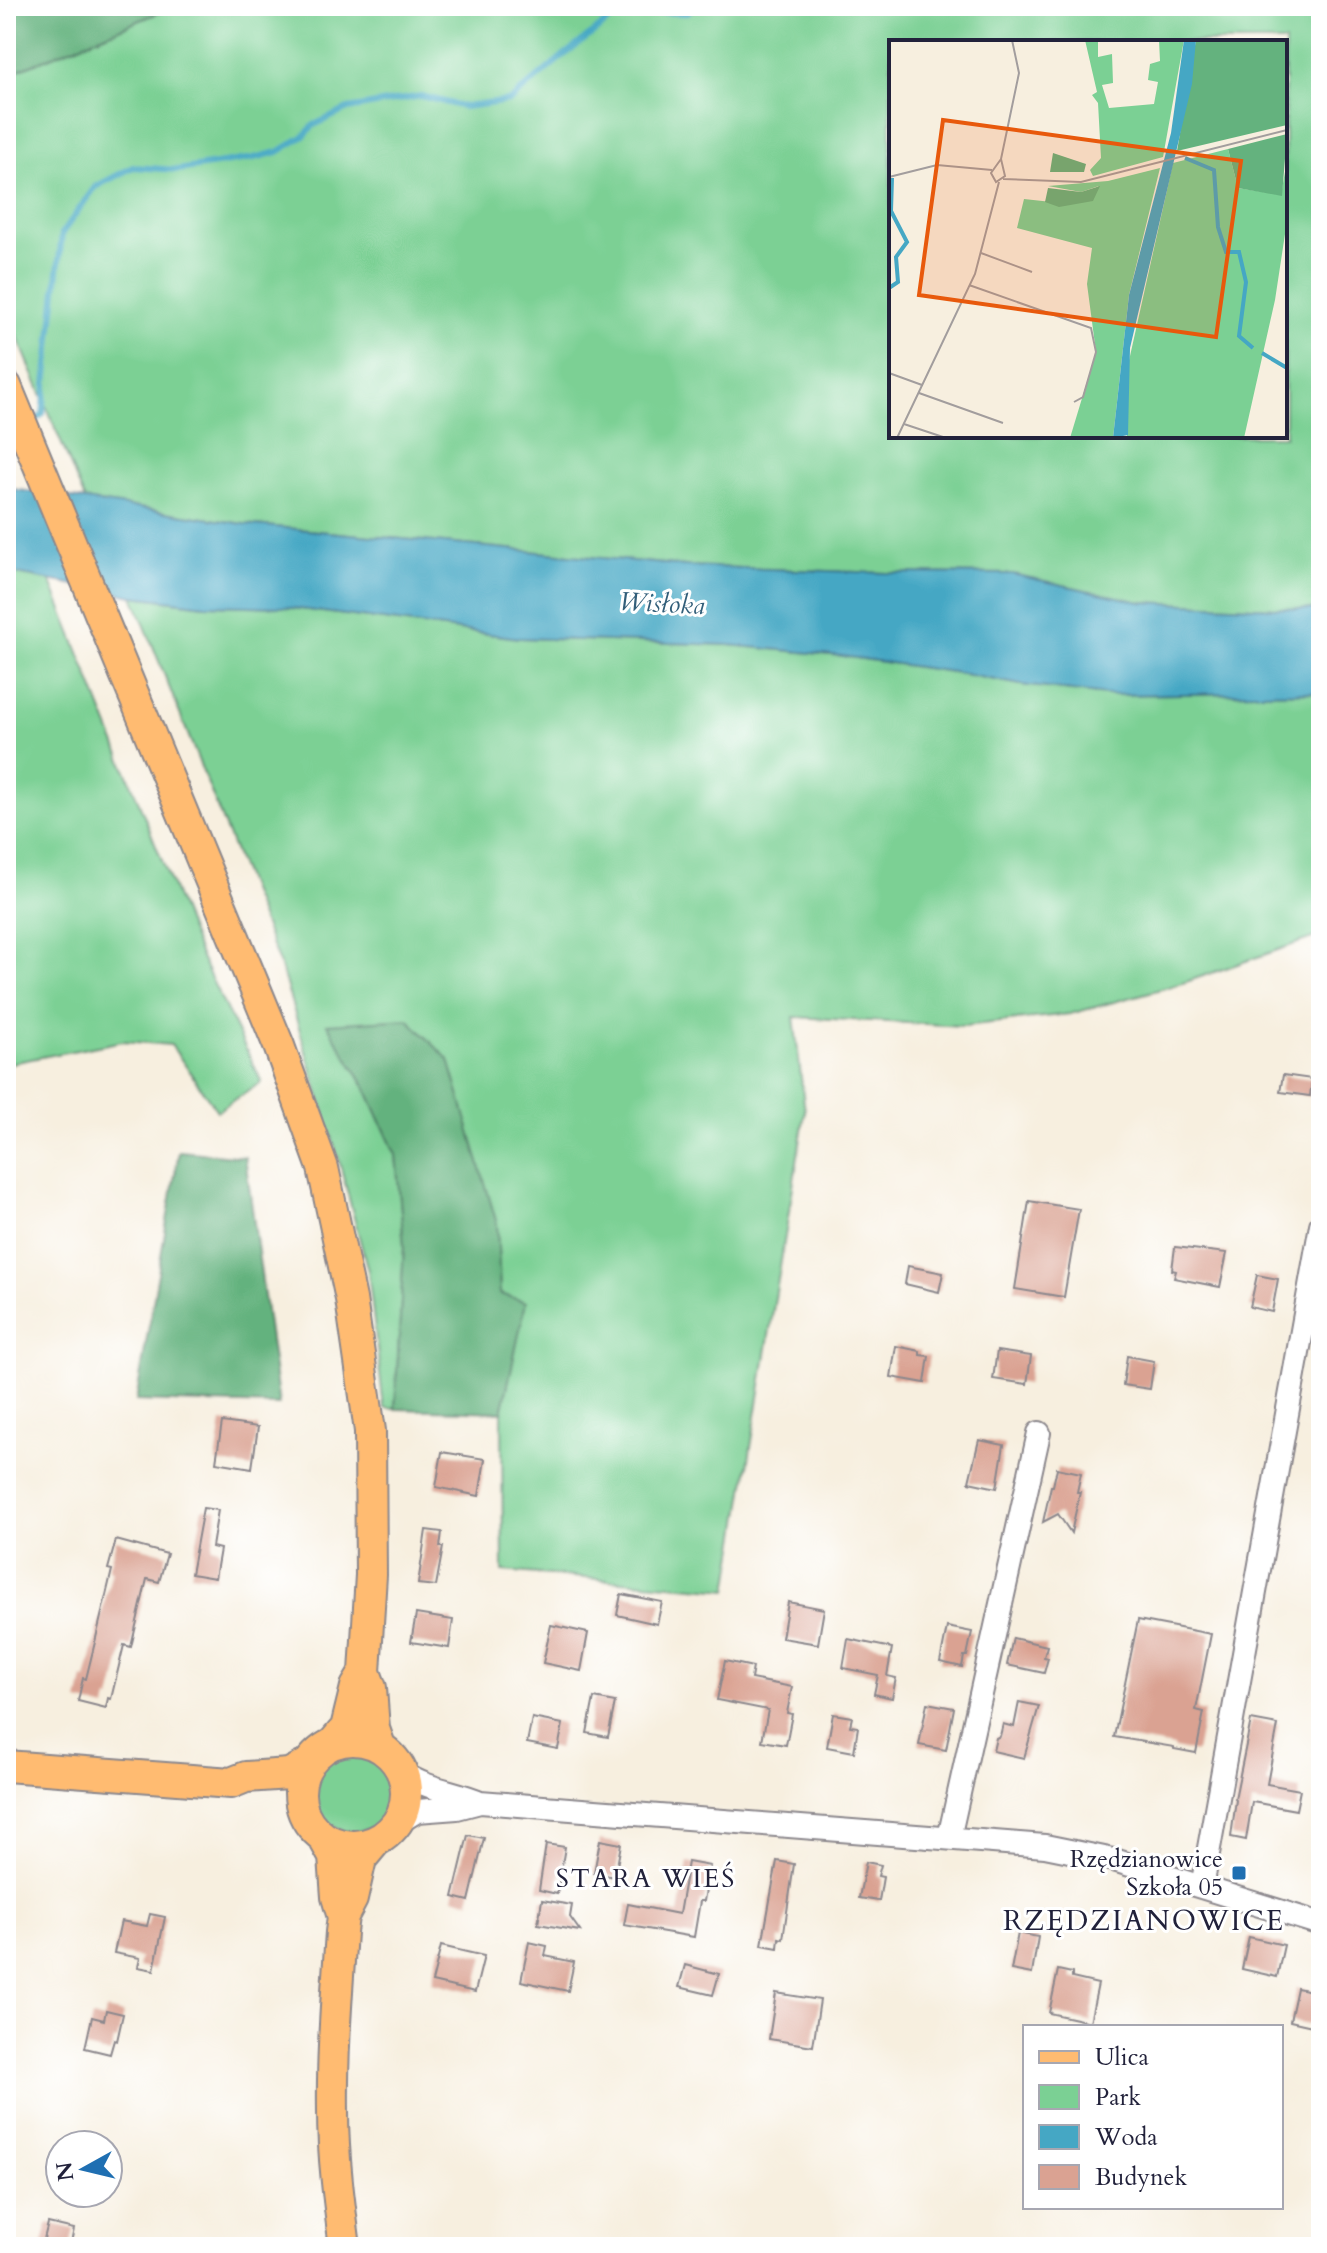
<svg xmlns="http://www.w3.org/2000/svg" width="1327" height="2253" font-family="Cardo,serif">
	<style>
		.green { fill: #7bd094; stroke: #4e7968; stroke-width: 2; fill-rule: evenodd }
		.forest { fill: #64b27e; stroke: #436a5c; stroke-width: 2 }
		.water { fill: #45a7c4; stroke: #346480; stroke-width: 2 }
		.lines { fill: none; stroke-linecap: round; stroke-linejoin: round }
		.stream { stroke: #45a7c4; stroke-width: 6 }
		.building { fill: #daa292 }
		.minor-casing { stroke: #8c888d; stroke-width: 26 }
		.major-casing { stroke: #8c888d; stroke-width: 34 }
		.minor { stroke: #fff; stroke-width: 22 }
		.major { stroke: #ffbb71; stroke-width: 30 }
		.poi-dot { fill: #1f6fb2; stroke: #fff; stroke-width: 3 }
		.labels { text-anchor: middle; stroke-width: 6; stroke-linejoin: round; paint-order: stroke }
		.poi-label { font-size: 24px; fill: #22223b; stroke: #fff; text-anchor: end }
		.water-label { font-size: 26px; font-style: italic; fill: #325e79; stroke: #fff }
		.neighbourhood-label { font-size: 26px; letter-spacing: 2px; fill: #22223b; stroke: #fff }
		.quarter-label { font-size: 28px; letter-spacing: 2px; fill: #22223b; stroke: #fff }
		.inset-river { fill: none; stroke: #45a7c4; stroke-width: 4 }
		.inset-road { fill: none; stroke: #a29d9d; stroke-width: 2 }
		.view { fill: #e8590c; fill-opacity: 0.15; stroke: #e8590c; stroke-width: 4 }
		.inset-edge { fill: none; stroke: #22223b; stroke-width: 4 }
	</style>
	<rect width="100%" height="100%" fill="#fff"/>
	<filter id="ink" filterUnits="userSpaceOnUse"><feTurbulence type="fractalNoise" baseFrequency=".0125" numOctaves="2"/><feDisplacementMap in="SourceGraphic" scale="16" xChannelSelector="R" yChannelSelector="G"/><feConvolveMatrix kernelMatrix="1 2 1 2 8 2 1 2 1" color-interpolation-filters="sRGB"/></filter>
	<filter id="wash" filterUnits="userSpaceOnUse"><feTurbulence type="fractalNoise" baseFrequency=".006" numOctaves="4" result="noise"/><feDisplacementMap in="SourceGraphic" scale="32" xChannelSelector="R" yChannelSelector="G"/><feGaussianBlur stdDeviation="1.8" result="paint"/><feColorMatrix in="noise" values="0 0 0 0 0 0 0 0 0 0 0 0 0 0 0 0 0 1.4 0 .05"/><feComposite in="paint" operator="in"/></filter>
	<g filter="url(#wash)">
		<rect width="100%" height="100%" fill="#f7efdf"/>
		<path class="green" d="M175 6H1321V610L1141 602 1012 574 887 573 686 566 244 524 85 500 6 309V75ZM891 42H1285V436H891Z
			M6 572 50 580 201 958 262 1082 217 1111 171 1045 123 1041 6 1064Z
			M133 596 205 605 285 607 519 638 729 645 842 656 959 673 1021 685 1107 695 1321 692V935L1183 983 1070 1014 964 1026 794 1017 805 1112 728 1590 503 1571 502 1412 525 1302 500 1294 497 1224 327 1024 365 1086 396 1155 404 1246 395 1409 384 1408 368 1271 340 1164 281 968Z
			M313 1792a40 40 0 1 1 80 0a40 40 0 1 1-80 0Z"/>
		<path class="forest" d="M6 6H175L6 75Z
			M408 1019 449 1060 497 1224 500 1294 526 1302 502 1412 395 1409 404 1246 396 1155 365 1086 327 1024Z
			M179 1151 245 1157 279 1405 136 1401Z"/>
		<path class="water" d="M6 488 244 524 686 566 887 573 1012 574 1141 602 1321 610V692L1107 695 1021 685 959 673 842 656 729 645 519 638 285 607 205 605 133 596 6 572Z"/>
		<g class="lines">
			<path class="stream" d="M32 423 43 414 62 233 95 187 133 167 178 170 254 158 278 152 304 136 314 125 348 109 421 96 464 107 510 101 563 56 615 16 657 12 688 13 693 6
				M6 444 17 435"/>
		</g>
		<g id="blocks">
			<path class="building" d="M1283 1075 1312 1079 1310 1096 1280 1092Z
				M1029 1201 1079 1209 1064 1297 1015 1289Z
				M1175 1247 1227 1253 1220 1287 1174 1278 1176 1271 1172 1270Z
				M908 1266 943 1273 939 1292 905 1284Z
				M1257 1275 1278 1279 1272 1312 1250 1307Z
				M896 1346 920 1351V1355L929 1356 925 1383 891 1377Z
				M997 1351 1031 1356 1027 1384 993 1379Z
				M1127 1356 1154 1361 1150 1389 1123 1385Z
				M222 1422 258 1427 252 1468 216 1462Z
				M979 1440 1004 1445 997 1488 969 1482Z
				M442 1452 485 1459 479 1496 436 1487Z
				M1057 1468 1081 1473 1077 1492H1080L1071 1533 1058 1514 1043 1522 1051 1486H1053Z
				M203 1508 218 1510 212 1547 220 1549 215 1578 191 1574Z
				M426 1530 442 1532 440 1547H443L436 1586 418 1584Z
				M116 1540 167 1554 159 1582 147 1579 131 1647 124 1645 111 1699 108 1698 106 1708 78 1701 83 1678 86 1679 96 1638 112 1570 108 1569Z
				M621 1594 662 1602 657 1624 617 1615Z
				M788 1602 824 1609 818 1644 782 1638Z
				M416 1614 453 1620 449 1648 411 1642Z
				M1138 1620 1211 1634 1196 1710 1204 1712 1196 1753 1174 1749V1747L1114 1737Z
				M551 1625 588 1633 581 1671 543 1663Z
				M947 1627 972 1632 967 1656H964L962 1667 940 1662Z
				M1013 1638 1047 1646 1044 1657 1048 1658 1044 1673 1007 1665Z
				M848 1639 892 1648 887 1676 896 1678 892 1698 874 1694 878 1675 843 1668Z
				M725 1661 753 1667 751 1679 792 1687 787 1713 792 1714 786 1745 762 1741 768 1710 717 1700Z
				M594 1698 615 1702 608 1737 587 1733Z
				M1019 1702 1039 1706 1024 1758 993 1751 996 1738 1000 1736 1003 1724 1014 1727Z
				M927 1703 954 1708 946 1750 919 1745Z
				M833 1714 852 1717 850 1726 858 1727 854 1752 827 1747Z
				M532 1718 563 1724 558 1749 527 1743Z
				M1251 1720 1278 1725 1267 1784 1300 1790 1296 1810 1252 1802 1246 1840 1231 1837 1236 1800 1235 1799Z
				M468 1835 484 1838 469 1901 453 1897Z
				M600 1840 621 1844 615 1877 594 1873Z
				M546 1844 565 1847 557 1894 539 1890Z
				M777 1861 794 1864 783 1939 779 1938 778 1948 762 1945Z
				M688 1862 710 1866 704 1901H700L694 1937 624 1925 628 1904 679 1914Z
				M866 1862 881 1865 878 1876 883 1877 879 1901 859 1898Z
				M542 1900 572 1905 570 1917 580 1931 538 1924Z
				M150 1914 165 1917 154 1970 138 1967 140 1958 114 1953 121 1921 147 1926Z
				M1018 1933 1038 1937 1032 1974 1011 1970Z
				M1249 1937 1284 1945 1277 1977 1242 1969Z
				M529 1942 547 1946 545 1956 574 1962 568 1991 521 1981Z
				M441 1946 484 1956 475 1992 432 1982Z
				M685 1965 719 1974 713 1995 679 1987Z
				M1058 1970 1072 1973V1978L1098 1984 1090 2022 1049 2013Z
				M1297 1988 1321 1993V2028L1290 2021Z
				M776 1993 820 2000 813 2046 769 2039Z
				M106 2010 123 2014 117 2041 114 2040 110 2054 85 2048 92 2017 104 2020Z
				M48 2223 74 2229 70 2247H42Z"/>
		</g>
	</g>
	<g filter="url(#ink)">
		<use href="#blocks" fill-opacity="0" stroke="#8c888d" stroke-width="2"/>
		<g class="lines">
			<defs>
				<path id="minor" d="M403 1773C426 1789 455 1791 480 1802L1045 1846 1114 1860 1321 1924
					M397 1823 417 1811 457 1808 480 1802
					M949 1838 1039 1433
					M1202 1887 1321 1225"/>
				<path id="major" d="M6 386 279 1046 323 1168 351 1299 370 1431 371 1575 365 1672 371 1688 374 1729 380 1746
					M300 1793a53 53 0 1 1 106 0a53 53 0 1 1-106 0Z
					M334 1742 346 1728 356 1687 365 1672
					M6 1766 231 1783 246 1777 289 1774 306 1765
					M323 1837 334 1857 337 1897 342 1914
					M345 2247C339 2202 333 2157 333 2112 332 2052 337 1992 341 1932L343 1916 352 1899 361 1859 376 1841"/>
			</defs>
			<use href="#minor" class="minor-casing"/>
			<use href="#major" class="major-casing"/>
			<use href="#minor" class="minor"/>
			<use href="#major" class="major"/>
		</g>
	</g>
	<rect class="poi-dot" x="1231" y="1865" width="16" height="16" rx="4"/>
	<g class="labels">
		<g class="poi-label">
			<text x="1223" y="1867">Rzędzianowice<tspan x="1223" dy="28">Szkoła 05</tspan></text>
		</g>
		<g class="water-label">
			<text transform="translate(662 603) rotate(3)" y="9">Wisłoka</text>
		</g>
		<g class="neighbourhood-label">
			<text x="646" y="1887">STARA WIEŚ</text>
		</g>
		<g class="quarter-label">
			<text x="1144" y="1930">RZĘDZIANOWICE</text>
		</g>
	</g>
	<g transform="translate(889 40)">
		<rect width="398" height="398" fill="#f7efdf"/>
		<path d="M196 0H209V17L223 14 224 43 213 45 220 68 265 64 269 42 259 40 261 24 271 21 270 0H295L274 117 204 136 201 130 212 118 209 63 203 55 208 52ZM339 109 349 148 392 155 398 120V181L386 260 355 398H238L237 334 284 123ZM271 128 240 255 224 398H181L207 312 198 244 203 208 128 188 135 159 181 164 210 146 192 152 159 146 219 141Z" fill="#7bd094"/>
		<path d="M307 0H398V85L288 111ZM398 94 393 156 349 148 339 109ZM164 113 197 124 195 132H161ZM211 146 204 161 170 167 156 162 159 148 192 152Z" fill="#64b27e"/>
		<path d="M295 0H307L303 44 241 308 239 395 224 398 240 255 282 93Z" fill="#45a7c4"/>
		<path class="inset-river" d="M296 118 325 130 329 187 337 212H350L357 242 350 296 364 308M0 248 9 242 7 217 18 202 2 171 3 138M373 313 398 328"/>
		<path class="inset-road" d="M112 119 102 133 107 142 116 136 112 119 130 33 123 0M0 137 48 125 103 130M114 139 192 142 398 90M92 213 143 232M80 245 202 288 207 312 194 357 185 362M0 333 33 345M30 353 114 383M15 384 57 398M8 398 86 234 110 142"/>
		<path class="view" d="M54 80 352 121 327 297 30 255Z"/>
		<rect width="398" height="398" class="inset-edge"/>
	</g>
	<rect width="1327" height="2253" fill="none" stroke="#fff" stroke-width="32"/>
	<rect x="1023" y="2025" width="260" height="184" fill="#ffffff" stroke="#a7a7b1" stroke-width="2"/>
	<rect x="1039" y="2051" width="40" height="12" fill="#ffbb71" stroke="#a7a7b1" stroke-width="2"/>
	<text x="1095" y="2065" font-size="24" fill="#22223b">Ulica</text>
	<rect x="1039" y="2085" width="40" height="24" fill="#7bd094" stroke="#a7a7b1" stroke-width="2"/>
	<text x="1095" y="2105" font-size="24" fill="#22223b">Park</text>
	<rect x="1039" y="2125" width="40" height="24" fill="#45a7c4" stroke="#a7a7b1" stroke-width="2"/>
	<text x="1095" y="2145" font-size="24" fill="#22223b">Woda</text>
	<rect x="1039" y="2165" width="40" height="24" fill="#daa292" stroke="#a7a7b1" stroke-width="2"/>
	<text x="1095" y="2185" font-size="24" fill="#22223b">Budynek</text>
	<g transform="translate(84 2169) rotate(262)"><circle r="38" fill="#ffffff" stroke="#a7a7b1" stroke-width="2"/>
	<path d="M0-6L14 30L0 20L-14 30Z" fill="#1f6fb2"/>
	<text y="-12" font-size="22" font-weight="bold" text-anchor="middle" fill="#22223b">N</text>
	</g>
</svg>
